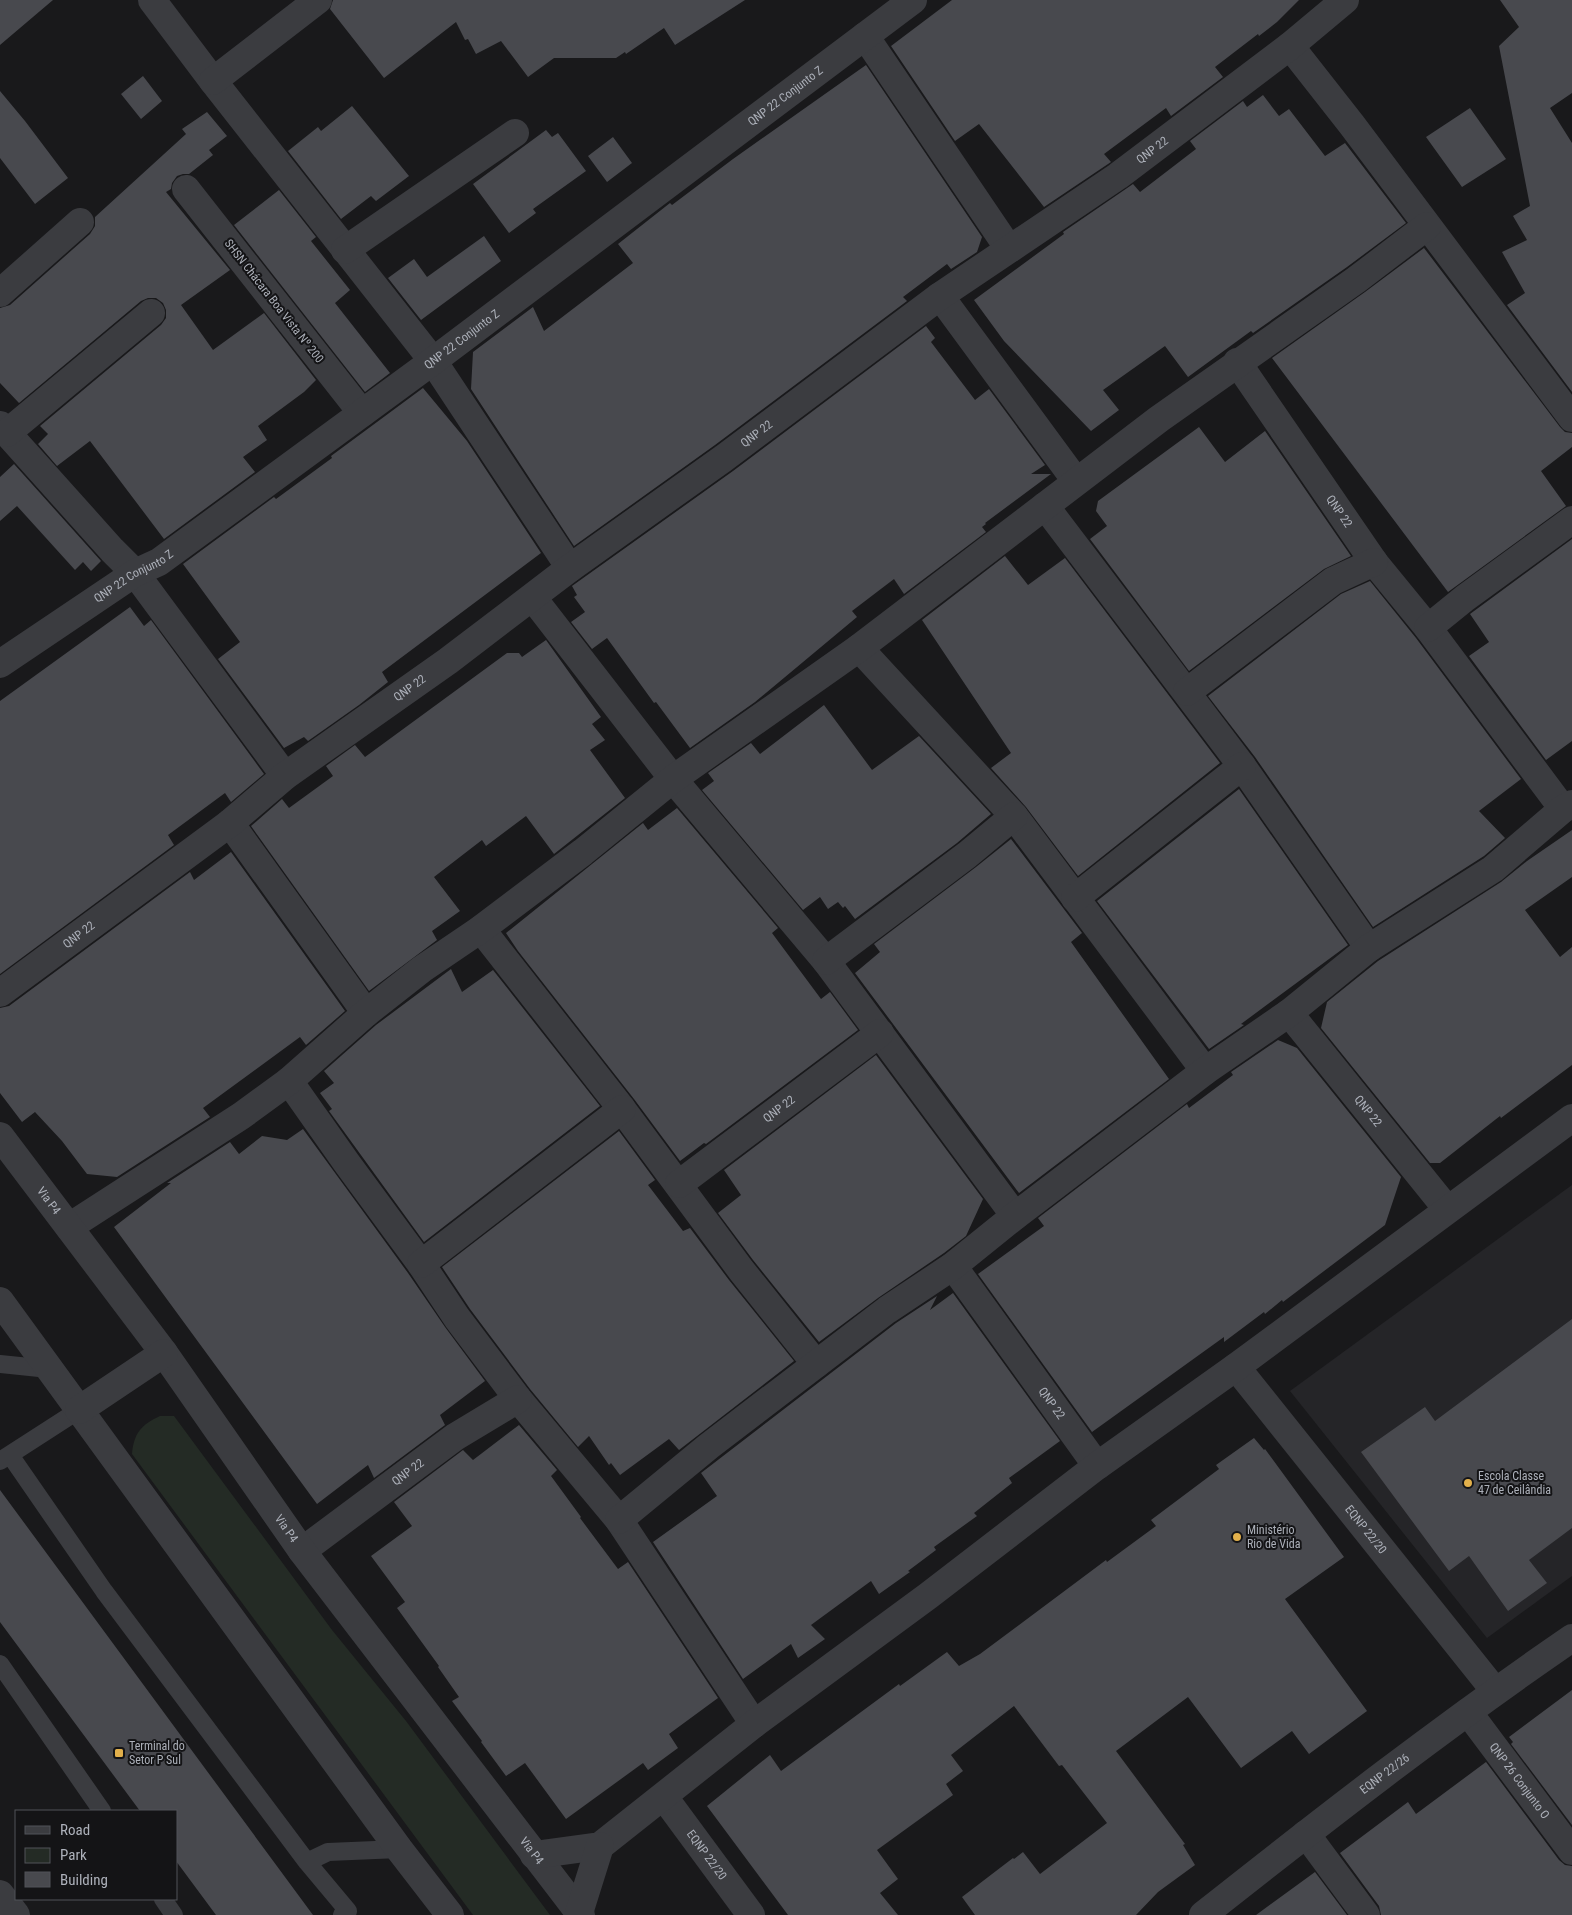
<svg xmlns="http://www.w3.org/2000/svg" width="1572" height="1915" font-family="'Roboto Condensed',sans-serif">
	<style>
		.built { fill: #252528 }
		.green { fill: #242b25 }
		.building { fill: #48494e }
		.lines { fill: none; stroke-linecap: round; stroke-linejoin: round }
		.service { stroke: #3b3c40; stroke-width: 18 }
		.minor { stroke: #3b3c40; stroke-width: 28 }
		.tertiary { stroke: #3b3c40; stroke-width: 28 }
		.poi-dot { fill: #e2b04b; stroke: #141416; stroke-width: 2 }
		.labels { text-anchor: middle; stroke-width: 4; stroke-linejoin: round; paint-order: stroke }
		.street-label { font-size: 12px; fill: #adb1ba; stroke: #141416 }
		.poi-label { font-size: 12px; fill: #adb1ba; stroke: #141416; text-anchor: start }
	</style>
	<rect width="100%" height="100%" fill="#19191b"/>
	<path class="built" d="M1572 1185V1576L1487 1638 1290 1391Z"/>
	<path class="green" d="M160 1416H174L332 1630 406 1721 550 1915H473L132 1454C134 1433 141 1425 160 1416Z"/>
	<path class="building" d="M0 0H53L0 45Z
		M333 0H745L675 45 664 28 626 54 625 52 616 58H554L528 77 501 41 476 54 468 39 465 40 456 22 384 78 330 9Z
		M952 0H1299L1277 22 1259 36 1258 34 1215 67 1223 77 1171 116 1166 108 1104 154 1111 162 1044 207 979 124 955 141 891 46Z
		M1500 0H1572V93L1550 108 1572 143V392L1507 305 1525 293 1502 252 1527 240 1513 216 1530 206 1499 46 1519 27Z
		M866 65 982 237 977 252 951 269 947 264 903 297 907 301 715 445 574 546 471 389 473 352 533 307 544 331 633 263 618 244 670 203 672 205 733 159Z
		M143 76 162 101 141 119 121 94Z
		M0 91 25 121 68 178 35 204 0 158Z
		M1263 95 1279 116 1289 109 1325 156 1345 143 1406 223 1347 267 1253 333 1251 331 1188 377 1165 346 1103 390 1119 410 1091 431 1004 341 974 300 1064 234 1063 232 1133 184 1140 192 1196 149 1190 141 1243 101 1247 107Z
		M352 106 409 176 376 201 371 196 341 219 288 151 318 127 321 131Z
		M1470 108 1506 159 1462 187 1426 137Z
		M207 112 227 136 209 150 213 155 189 174H183L177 176 172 183 171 189 166 192 230 270 181 305 213 350 264 313 316 380 304 392 258 426 267 440 243 457 255 472 164 539 90 441 57 466 38 444 48 434 40 426 161 325 166 318V310L163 303 156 298H148L141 301 19 403 0 383V308L10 305 90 234 95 226V217L186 134 182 129Z
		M546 130 552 137 558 133 586 171 533 209 536 213 509 233 473 184Z
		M613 137 632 163 607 182 588 156Z
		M279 190 316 237 311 241 350 290 335 303 390 373 365 392 234 225Z
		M484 236 501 261 421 320 388 278 414 259 427 277Z
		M1424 248 1560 427 1565 432 1572 433V447L1541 471 1566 506 1448 592 1272 358 1365 292Z
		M926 326 935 338 931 342 975 400 989 389 1045 465 1031 474H1051L985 523 986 524 982 527 986 532 904 594 894 579 852 611 857 617 755 702 690 748 656 702 654 703 607 638 592 649 571 622 585 612 574 597 577 595 572 586 733 471Z
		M423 388 467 441 541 553 382 672 388 682 359 705 308 741 304 737 284 748 218 659 240 642 183 564 274 497 276 499 332 458 331 456Z
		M1199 427 1225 462 1265 431 1351 556 1324 569 1189 671 1090 539 1107 526 1096 511 1098 501Z
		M14 464 101 561 91 571 83 562 75 570 17 506 0 521V477Z
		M1572 539V741L1546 760 1469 656 1489 642 1470 614Z
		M1005 556 1028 585 1065 558 1220 763 1078 876 1026 807 991 768 1011 753 922 620Z
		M1370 581 1416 638 1521 779 1479 811 1505 838 1484 856 1373 927 1255 757 1208 696 1341 594Z
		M130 607 144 626 151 620 264 774 231 802 225 793 168 835 174 845 0 974V701Z
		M546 640 601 717 592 724 605 740 590 750 625 798 554 854 526 816 486 846 482 840 434 877 460 911 432 931 437 940 369 991 251 826 282 799 289 808 333 776 326 766 355 745 365 757 507 653H519L522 657Z
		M824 705 872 770 919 736 991 814 957 843 855 919 845 906 843 908 838 902 828 909 820 897 803 910 702 790 714 781 708 773 751 743 760 754Z
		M1239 789 1348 945 1241 1024 1244 1025 1209 1049 1097 901Z
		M677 808 778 928 772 933 821 999 830 992 858 1030 706 1144 704 1143 680 1161 634 1099 518 951 506 933 643 823 648 830Z
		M1572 830V877L1525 910 1560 957 1572 947V1065L1501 1118 1500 1116 1440 1163H1430L1321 1028 1327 1002 1378 961 1501 882 1527 861Z
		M1011 839 1082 933 1071 942 1169 1079 1019 1193 855 973 880 952 874 944 976 867Z
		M231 852 345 1011 306 1045 300 1037 203 1108 210 1117 117 1177 87 1174 62 1141 35 1112 22 1122 0 1093V1008L9 1006 190 872 194 880Z
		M451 969 462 992 493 970 600 1106 424 1242 329 1111 332 1109 320 1093 334 1083 324 1071 376 1025Z
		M1278 1040 1297 1048 1401 1177 1385 1225 1283 1302 1282 1300 1265 1314 1264 1312 1224 1342V1337L1092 1432 978 1274 1044 1226 1038 1218 1187 1104 1189 1108 1233 1075 1231 1072Z
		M876 1055 983 1199 966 1236 944 1253 878 1298 819 1342 753 1260 718 1213 741 1195 724 1170Z
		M303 1129 408 1273 445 1327 485 1381 440 1415 445 1425 374 1478 368 1465 317 1504 114 1227 171 1183H167L230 1142 239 1154 262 1136 287 1140Z
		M619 1131 655 1180 648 1185 683 1231 690 1228 729 1280 794 1361 679 1450 669 1439 620 1475 611 1463 609 1465 589 1436 578 1447 530 1389 470 1309 442 1267Z
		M953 1293 1060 1441 1009 1478 1012 1483 974 1513 977 1516 934 1547 936 1550 908 1571 910 1572 879 1594 871 1581 811 1625 825 1639 798 1658 791 1644 743 1679 653 1542 717 1496 701 1473 896 1323 937 1296 930 1310Z
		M1572 1319V1528L1529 1560 1547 1583 1508 1611 1469 1556 1449 1571 1361 1452 1425 1407 1435 1421Z
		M519 1425 557 1470 551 1476 581 1517 580 1518 618 1569 628 1562 718 1698 669 1734 678 1748 648 1770 643 1763 566 1819 525 1763 506 1776 481 1742 482 1741 452 1701 459 1697 438 1667 439 1666 397 1608 405 1602 371 1556 412 1526 394 1502 463 1450 473 1460Z
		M1254 1438 1264 1450 1265 1449 1344 1557 1285 1599 1367 1711 1309 1754 1292 1731 1241 1768 1188 1697 1116 1751 1185 1844 1183 1845 1195 1865 1158 1892 1136 1915H975L962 1897 1013 1858 1014 1859 1023 1852 1040 1874 1107 1823 1062 1765 1059 1766 1014 1706 951 1755 963 1771 946 1784 953 1795 877 1850 898 1879 880 1893 898 1915H788L707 1806 770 1755 781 1771 899 1684 900 1686 947 1652 959 1666 980 1654 1106 1560 1107 1562 1156 1526 1151 1520 1219 1469 1216 1465Z
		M0 1490 313 1915H216L176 1861V1811H140L0 1622Z
		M1572 1690V1825L1511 1744 1513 1742 1509 1737Z
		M1486 1762 1559 1860 1565 1865 1572 1866V1915H1381L1379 1906 1340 1853 1408 1802 1416 1814Z
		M1315 1872 1347 1915H1256Z"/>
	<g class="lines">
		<path class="service" d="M0 1364 49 1369
			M10 1455 104 1591 307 1862 348 1911 342 1915
			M0 1461 79 1410
			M0 1664 102 1811
			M307 1862 328 1852 399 1849
			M163 1899 174 1915"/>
		<g class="minor">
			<path d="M152 0 213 81 433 361 570 568"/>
			<path d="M865 36 1009 249"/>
			<path d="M1290 46 1352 125 1572 418"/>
			<path d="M213 81 318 0"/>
			<path d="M186 189 362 413"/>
			<path d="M345 250 515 133"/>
			<path d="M0 293 80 222"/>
			<path d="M940 296 1076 481"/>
			<path id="s1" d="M1237 362 1374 562 1428 628 1563 809"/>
			<path d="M0 425 112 550 135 573 285 776"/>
			<path d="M7 433 151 313"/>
			<path d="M1045 506 1242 766 1369 948"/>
			<path d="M533 598 673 779 826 961 1015 1216"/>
			<path d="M1428 628 1465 598 1572 520"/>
			<path d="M859 648 1014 816 1205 1071"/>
			<path d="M1187 692 1333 581 1374 562"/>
			<path d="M230 823 366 1013"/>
			<path d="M1075 898 1242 766"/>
			<path d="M481 929 622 1109 741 1270 816 1364"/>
			<path d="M826 961 967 855 1014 816"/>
			<path id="s2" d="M0 993 230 823 285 776 448 661 570 568 724 458 940 296 1118 176 1290 46 1345 0"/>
			<path id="s3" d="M1289 1013 1447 1209"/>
			<path d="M289 1081 346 1162 421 1264 457 1318 518 1399 619 1520 754 1724"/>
			<path id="s4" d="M679 1184 880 1033"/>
			<path d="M69 1227 241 1116 289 1081 366 1013 422 969 481 929 583 852 673 779 859 648 1159 419 1356 280 1427 226"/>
			<path d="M421 1264 622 1109"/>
			<path id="s5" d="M953 1266 1097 1466"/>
			<path id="s6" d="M1236 1367 1495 1691"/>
			<path d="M619 1520 709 1446 887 1310 953 1266 1015 1216 1205 1071 1289 1013 1369 948 1493 869 1563 809 1572 804"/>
			<path id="s7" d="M302 1551 455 1437 518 1399"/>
			<path id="s8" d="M1468 1712 1572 1851"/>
			<path id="s9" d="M664 1797 751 1915"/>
			<path d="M1306 1834 1366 1915"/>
			<path d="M0 1894 16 1915"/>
			<path id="s10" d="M1203 1915C1323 1820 1445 1725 1572 1638"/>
		</g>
		<g class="tertiary">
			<path id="s11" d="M0 664 135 573 159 562 433 361 913 0"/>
			<path id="s12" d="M0 1136 164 1353 302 1551 581 1915"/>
			<path d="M0 1301 399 1849 450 1915"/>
			<path d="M79 1410 164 1353"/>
			<path d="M534 1855 600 1846 754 1724 928 1596 1097 1466 1236 1367 1572 1118"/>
			<path d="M579 1913 600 1846"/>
		</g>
	</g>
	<g class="poi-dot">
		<circle cx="1468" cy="1483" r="5"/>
		<circle cx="1237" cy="1537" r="5"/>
		<rect x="114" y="1748" width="10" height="10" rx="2.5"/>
	</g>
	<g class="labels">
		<g class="street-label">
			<text dy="4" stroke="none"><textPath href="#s11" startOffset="970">QNP 22 Conjunto Z</textPath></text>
			<text dy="4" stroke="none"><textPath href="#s2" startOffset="1428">QNP 22</textPath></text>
			<text transform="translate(274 301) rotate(52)" y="4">SHSN Chácara Boa Vista Nº 200</text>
			<text dy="4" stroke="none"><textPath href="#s11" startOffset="565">QNP 22 Conjunto Z</textPath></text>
			<text dy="4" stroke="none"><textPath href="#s2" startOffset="941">QNP 22</textPath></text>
			<text dy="4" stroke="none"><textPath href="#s1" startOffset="181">QNP 22</textPath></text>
			<text dy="4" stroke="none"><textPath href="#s11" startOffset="160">QNP 22 Conjunto Z</textPath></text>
			<text dy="4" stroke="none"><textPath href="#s2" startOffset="511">QNP 22</textPath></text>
			<text dy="4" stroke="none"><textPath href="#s2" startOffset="98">QNP 22</textPath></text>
			<text dy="4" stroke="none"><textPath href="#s4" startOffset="125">QNP 22</textPath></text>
			<text dy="4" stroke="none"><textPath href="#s3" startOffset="126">QNP 22</textPath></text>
			<text dy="4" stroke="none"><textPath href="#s12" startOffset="81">Via P4</textPath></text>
			<text dy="4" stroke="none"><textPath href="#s5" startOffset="169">QNP 22</textPath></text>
			<text dy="4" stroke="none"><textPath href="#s7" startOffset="132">QNP 22</textPath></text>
			<text dy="4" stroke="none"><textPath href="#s12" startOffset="486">Via P4</textPath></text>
			<text dy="4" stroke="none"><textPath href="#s6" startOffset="208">EQNP 22/20</textPath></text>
			<text dy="4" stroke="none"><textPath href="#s10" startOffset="230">EQNP 22/26</textPath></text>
			<text dy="4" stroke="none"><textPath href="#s8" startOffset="86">QNP 26 Conjunto O</textPath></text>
			<text dy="4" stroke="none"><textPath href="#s12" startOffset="891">Via P4</textPath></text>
			<text dy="4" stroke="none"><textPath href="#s9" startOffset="72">EQNP 22/20</textPath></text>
		</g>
		<g class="poi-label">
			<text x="1478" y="1480">Escola Classe<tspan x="1478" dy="14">47 de Ceilândia</tspan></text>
			<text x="1247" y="1534">Ministério<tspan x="1247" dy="14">Rio de Vida</tspan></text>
			<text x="129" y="1750">Terminal do<tspan x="129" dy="14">Setor P Sul</tspan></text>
		</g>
	</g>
	<rect x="15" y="1810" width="162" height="90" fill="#141416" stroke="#515358"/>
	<rect x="25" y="1826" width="25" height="8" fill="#3b3c40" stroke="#515358"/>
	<text x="60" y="1835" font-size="15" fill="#adb1ba">Road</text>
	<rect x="25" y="1848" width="25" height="15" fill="#242b25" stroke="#515358"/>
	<text x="60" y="1860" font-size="15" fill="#adb1ba">Park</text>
	<rect x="25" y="1872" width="25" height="15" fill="#48494e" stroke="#515358"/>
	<text x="60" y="1885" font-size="15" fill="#adb1ba">Building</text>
</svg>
